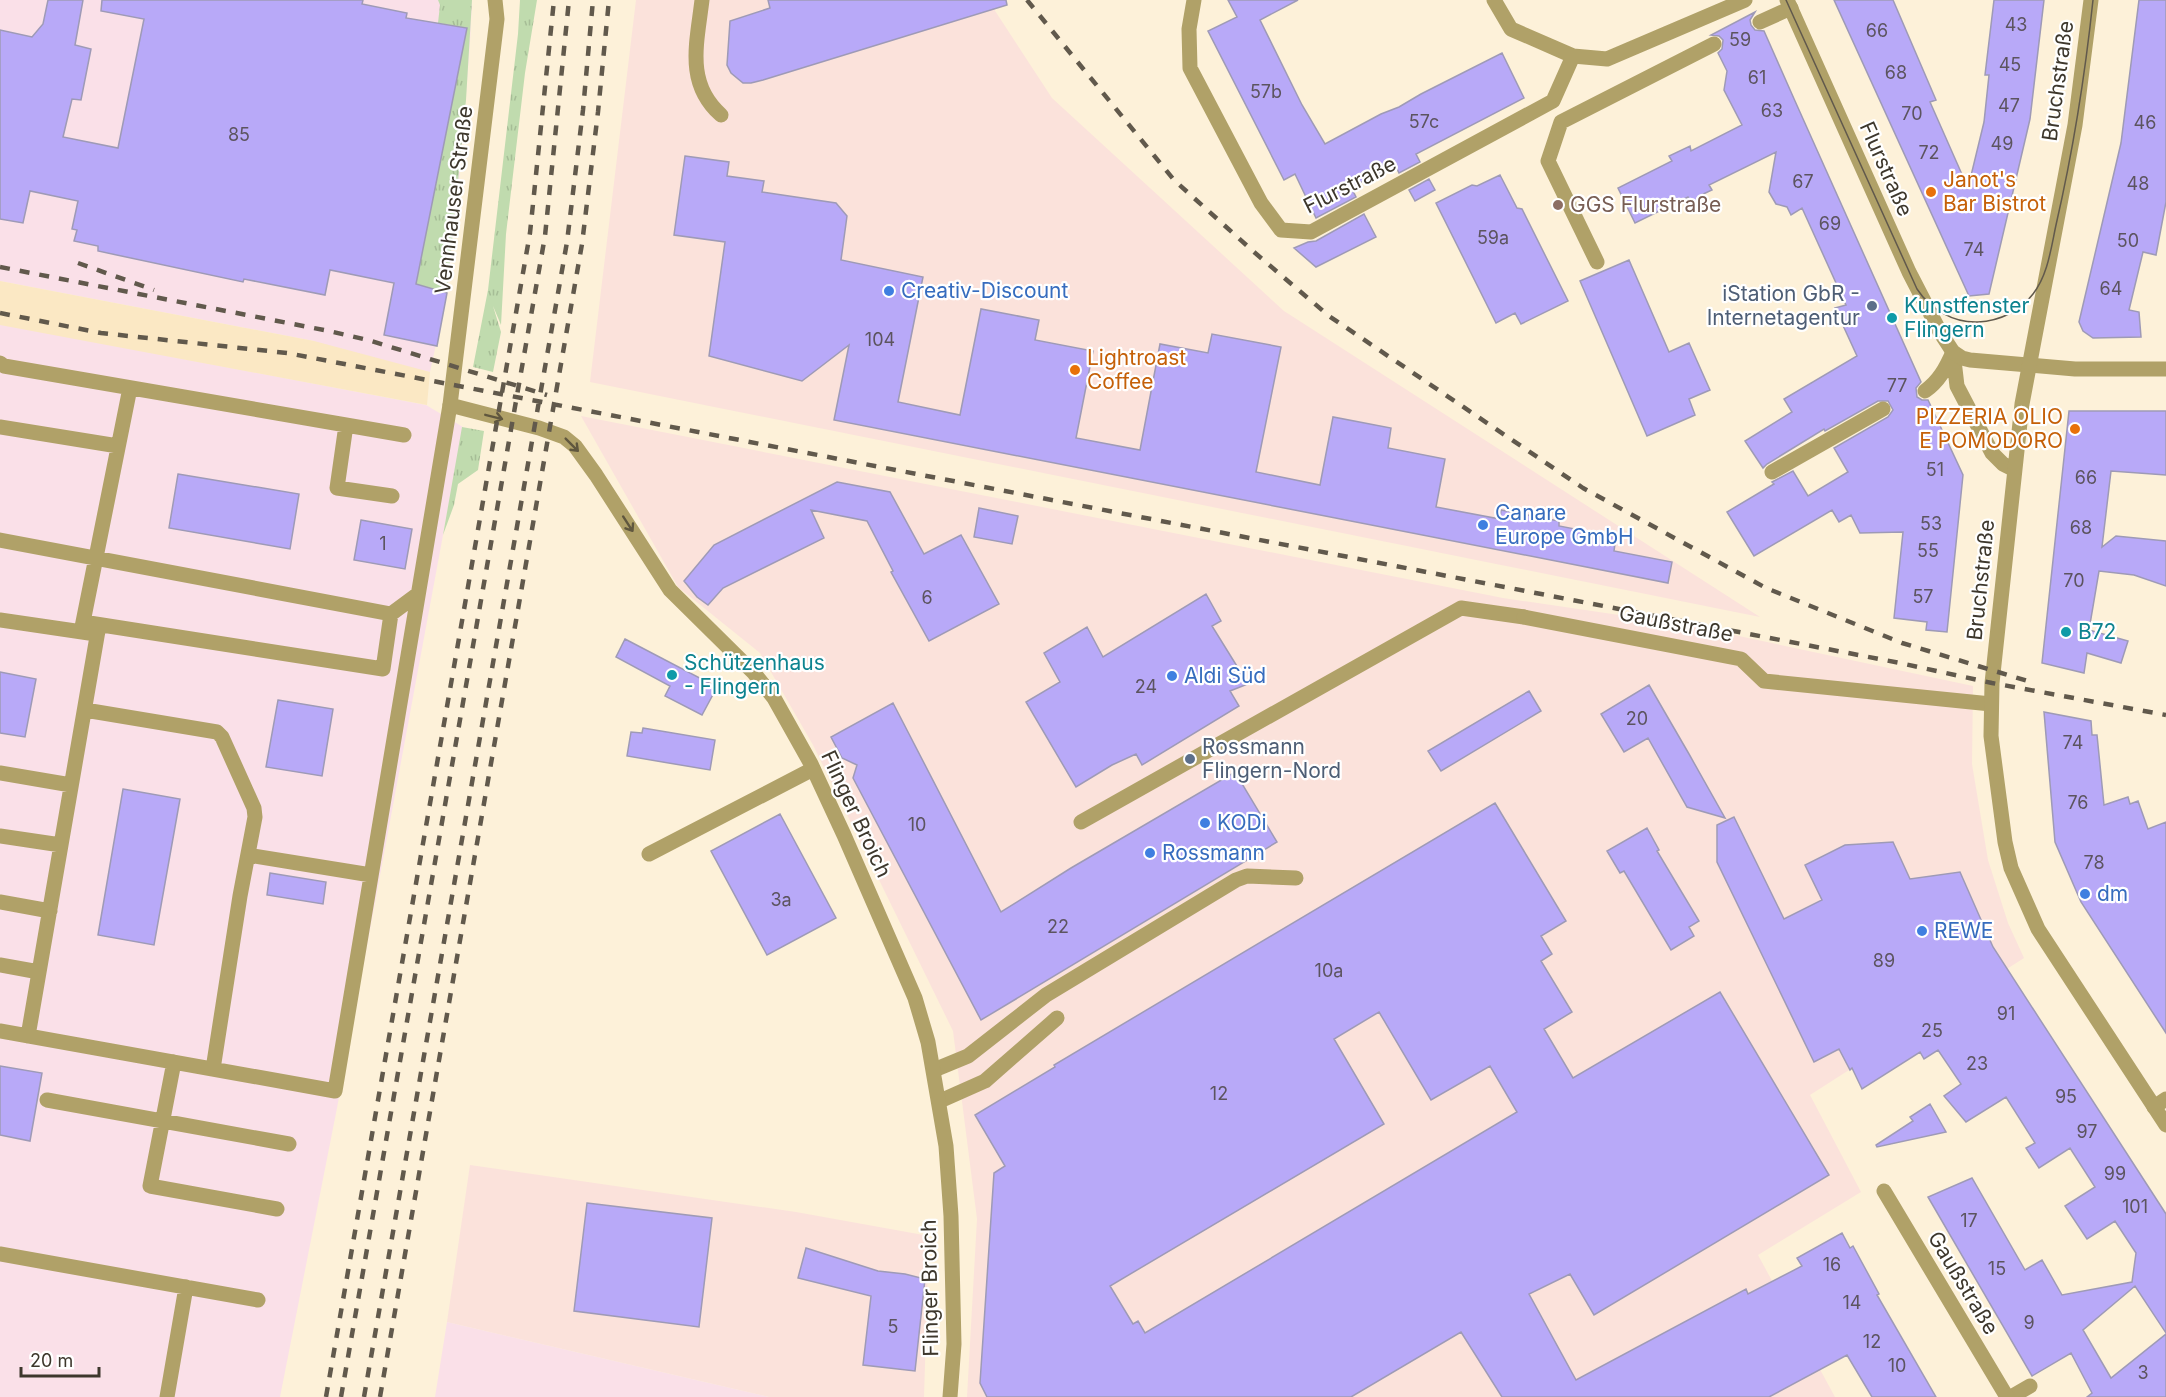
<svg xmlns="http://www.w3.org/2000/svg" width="2166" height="1397" font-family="Inter,sans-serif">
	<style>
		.commercial { fill: #fbe2db }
		.industrial { fill: #fae0e8 }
		.built { fill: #fbe8c4 }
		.grass { fill: url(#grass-tufts) }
		.building { fill: #b8a9f8; stroke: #9e9ab6; stroke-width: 1.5; fill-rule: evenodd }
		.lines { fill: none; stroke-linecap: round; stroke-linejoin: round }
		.service { stroke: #b0a168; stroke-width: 15 }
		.minor { stroke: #b0a168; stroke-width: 15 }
		.tertiary { stroke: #b0a168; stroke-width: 15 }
		.tram { stroke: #61594c; stroke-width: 1.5 }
		.rail { stroke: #61594c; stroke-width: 4.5; stroke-dasharray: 10 10; stroke-linecap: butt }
		.oneway { stroke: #60573e }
		.food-dot { fill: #e8710a; stroke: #fff; stroke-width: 2 }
		.education-dot { fill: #8d6e63; stroke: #fff; stroke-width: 2 }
		.shop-dot { fill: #3f7fe0; stroke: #fff; stroke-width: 2 }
		.service-dot { fill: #5c6f8a; stroke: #fff; stroke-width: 2 }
		.culture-dot { fill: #0f9aa8; stroke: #fff; stroke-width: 2 }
		.labels { text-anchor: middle; stroke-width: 4.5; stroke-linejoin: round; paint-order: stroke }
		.number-label { font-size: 18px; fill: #5c545f }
		.street-label { font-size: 21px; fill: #3d372c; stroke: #fff }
		.food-label { font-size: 21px; fill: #c56008; stroke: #fff; text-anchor: start }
		.education-label { font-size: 21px; fill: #785e54; stroke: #fff; text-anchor: start }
		.shop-label { font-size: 21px; fill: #366cbe; stroke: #fff; text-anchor: start }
		.service-label { font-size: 21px; fill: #4e5e75; stroke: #fff; text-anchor: end }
		.culture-label { font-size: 21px; fill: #0d838f; stroke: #fff; text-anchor: start }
	</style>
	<defs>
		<pattern id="grass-tufts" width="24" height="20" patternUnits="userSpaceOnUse" patternTransform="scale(1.5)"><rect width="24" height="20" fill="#c0dbae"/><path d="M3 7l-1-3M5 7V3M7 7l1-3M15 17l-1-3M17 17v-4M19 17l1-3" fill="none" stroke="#a6bd96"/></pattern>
	</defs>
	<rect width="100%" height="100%" fill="#fdf1d9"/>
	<path class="commercial" d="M636 0H988L1052 98 1284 311 1760 617 590 382Z
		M581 416 1503 598 1687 625 1973 686 1972 764 1988 860 2008 923 2024 958 1810 1095 1861 1192 1758 1255 1835 1397H967L977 1219 953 1031 813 745 760 653 678 587Z
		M470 1165 796 1212 929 1236 924 1397H769L447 1322Z"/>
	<path class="industrial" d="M0 0H472L470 43 458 195 447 293 430 372 333 351 314 341 0 281Z
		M0 324 426 405 463 427 337 1108 280 1397H0Z
		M447 1322 696 1380 769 1397H435Z"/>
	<path class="built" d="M0 281 314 341 430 372 427 405 0 325Z"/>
	<path class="grass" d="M438 0H472L466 100 447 293 416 284 467 28 438 23 440 5Z
		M520 0H537L525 73 506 234 501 325 493 306 501 332 493 372 473 367 488 290 518 34Z
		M462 427 484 431 478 470 458 484 454 505 443 535Z"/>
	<path class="building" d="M48 0H83L75 45 91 49 81 100 72 99 63 137 118 148 144 19 101 11 102 0H363L362 4 407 13 406 18 467 28 416 284 447 293 437 346 384 335 394 283 330 270 325 295 244 279 243 282 98 251V246L74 241 77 230 72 229 78 201 30 191 23 223 0 219V30L32 37 43 24Z
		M768 0H1006L1007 5 763 80 751 83H743L731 73 727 65 730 21 770 8Z
		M1228 0H1298L1260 20 1302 105 1325 144 1381 114 1399 107 1421 94 1502 53 1524 98 1416 154 1420 162 1399 173 1395 165 1351 187 1356 197 1316 218 1295 174 1284 180 1208 31 1237 17Z
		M1834 0H1893L1936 100 1930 102 1968 188 1984 122 1989 75H1985L1994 0H2044L2030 119 1989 294 1969 296Z
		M2139 0H2166V202L2156 255 2143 252 2129 310 2139 312 2141 337 2093 338 2083 331 2079 322 2121 143Z
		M1755 12 1750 20 1751 25 1755 30 1764 31 1795 101 1921 382 1916 388 1917 397 1922 400H1928L1963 475 1947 632 1926 630 1927 622 1894 618 1903 532 1860 533 1851 515 1839 522 1832 510 1754 556 1727 512 1774 484 1772 482 1793 471 1808 496 1848 472 1834 448 1888 417 1893 410 1888 401H1878L1825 431 1824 429 1767 464 1763 468 1745 441 1792 412 1784 399 1857 356 1835 308 1846 305 1802 208 1791 215 1787 207 1776 204 1769 192 1776 152 1709 185 1712 190 1699 196 1701 207 1694 210 1688 197 1635 223 1618 188 1672 161 1669 156 1690 146 1691 151 1742 125 1724 90 1727 71 1718 53 1722 49 1723 40 1719 36 1711 35Z
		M685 156 729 162 727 176 764 181 762 192 836 203 847 216 841 260 923 277 898 402 960 415 981 309 1039 320 1035 340 1093 351 1076 438 1140 450 1160 344 1208 353 1212 334 1281 347 1256 472 1320 485 1333 417 1391 428 1388 448 1445 459 1436 507 1500 519 1501 510 1559 521V526L1616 537 1614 551 1672 562 1668 583 834 420 849 345 802 381 709 356 725 242 674 235Z
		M1500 175 1517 208 1522 209 1568 301 1521 324 1515 313 1496 323 1436 203 1472 185 1477 186Z
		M1429 179 1435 190 1415 201 1409 190Z
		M1364 214 1376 237 1316 267 1294 248 1308 242 1316 241Z
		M1629 260 1669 352 1689 343 1710 390 1689 399 1695 415 1647 436 1580 281Z
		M2069 411H2166V475L2111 471 2102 547 2116 536 2166 541V586L2134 575 2099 571 2089 630 2128 641 2121 663 2087 653 2084 673 2042 663Z
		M178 474 299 494 290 549 169 528Z
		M837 482 890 492 924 554 961 535 999 604 929 641 891 572 893 571 867 521 811 510 824 538 723 588 708 605 697 597 684 581 714 545Z
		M979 508 1018 516 1012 544 974 537Z
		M361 520 412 529 405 569 354 560Z
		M1206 594 1221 621 1212 626 1248 684 1230 691 1239 706 1142 765 1136 754 1112 765 1076 787 1026 702 1060 682 1044 653 1087 627 1103 657Z
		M625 639 717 687 702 715 665 696 670 686 616 657Z
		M0 672 36 679 25 737 0 733Z
		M1649 685 1689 754 1725 818 1687 807 1648 738 1624 752 1601 714Z
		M1529 691 1541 711 1441 771 1428 751Z
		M278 700 333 709 322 776 266 767Z
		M893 703 1001 912 1071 868 1235 772 1277 842 981 1020 853 778 857 765 842 758 831 737Z
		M2044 712 2091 721 2092 735H2097L2104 805 2128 797 2130 804 2138 801 2148 829 2166 822V1033L2081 902 2055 842Z
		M643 728 715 740 710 770 627 756 631 732 642 733Z
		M123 789 180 799 154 945 98 935Z
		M1495 803 1566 921 1541 936 1552 954 1541 961 1572 1012 1544 1029 1573 1078 1720 992 1829 1175 1594 1315 1570 1274 1529 1294 1576 1380 1746 1289 1748 1294 1802 1266 1797 1258 1842 1233 1850 1248 1853 1246 1879 1294 1877 1295 1936 1397H1872L1847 1355 1769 1397H1502L1461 1332 1351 1397H987L980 1383 994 1173 1005 1166 975 1115 1055 1067 1054 1065ZM1379 1012 1431 1100 1490 1066 1517 1112 1145 1333 1138 1321 1133 1324 1110 1286 1384 1124 1334 1039Z
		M780 814 836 918 767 955 711 851Z
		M1734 817 1784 919 1822 900 1805 865 1845 845 1893 842 1910 879 1960 872 1993 947 2166 1214V1333L2135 1286 2083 1330 2111 1378 2166 1334V1397H2087L2092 1393 2071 1353 2032 1376 1928 1197 1972 1178 2025 1270 2042 1260 2062 1295 2132 1282 2136 1253 2115 1221 2087 1239 2065 1206 2095 1187 2070 1148 2039 1168 2026 1148 2035 1143 2006 1097 1966 1122 1944 1096 1961 1084 1938 1050 1924 1059 1920 1052 1862 1089 1852 1068 1850 1070 1839 1049 1814 1062 1717 862V825Z
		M1647 828 1659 850 1657 851 1699 921 1689 927 1694 936 1671 950 1624 871 1620 873 1607 851Z
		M270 873 326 882 323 904 267 895Z
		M0 1066 42 1073 30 1141 0 1135Z
		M1930 1104 1946 1132 1877 1147 1876 1145 1913 1121 1910 1117Z
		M587 1203 712 1218 699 1327 574 1311Z
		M806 1248 878 1271 905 1274 925 1279 915 1371 863 1365 871 1296 798 1278Z"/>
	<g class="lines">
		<path class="service" d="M1194 0 1189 29 1190 68 1261 203 1281 230 1311 232 1553 101 1573 56
			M1494 0 1511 29 1573 56 1607 59 1745 0
			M1760 22 1791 8
			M1597 262 1548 161 1561 122 1714 44
			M1953 352 1957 386 1992 453 2003 464 2013 469
			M0 363 4 366 404 435
			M1925 391C1939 381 1946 368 1953 352
			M346 425 337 488 392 496
			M0 427 118 446
			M1772 472 1883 409
			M0 540 391 614
			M0 620 89 633
			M83 622 383 669 391 614 418 594
			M81 632 130 388
			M85 710 217 732 222 737 254 808 255 817 240 896 213 1069
			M0 773 71 785
			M1081 822 1461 608 1524 617
			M0 836 61 845
			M649 854 813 769
			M248 855 371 875
			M0 902 50 911
			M0 965 39 972
			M0 1031 335 1091 450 405
			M28 1036 99 625
			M174 1062 150 1186 277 1209
			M934 1070 968 1056 1046 995 1236 880 1247 876 1296 878
			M47 1100 289 1144
			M940 1101 985 1081 1057 1018
			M2154 1107 2166 1099
			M0 1254 258 1300
			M167 1397 186 1287
			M2011 1397 2030 1386"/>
		<path class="minor" d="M495 0 497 19 450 405 539 428 564 437 575 446 596 475 670 590 754 673 774 698 811 764 844 835 915 998 928 1042 946 1146 951 1216 954 1344 950 1397
			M702 0C697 43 685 83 721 115
			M1787 0 1909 272 1940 332 1953 352 1962 358 1970 360 2075 369H2166
			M1524 617 1741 659 1764 681 1991 704
			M1884 1191 2007 1397"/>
		<path class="tertiary" d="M2091 0 2075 125 2022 404 1992 683 1991 736 2005 842 2011 868 2038 929 2166 1125"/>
		<path class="tram" d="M1786 0 1917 289C1930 309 1953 323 1978 322 2000 321 2020 311 2033 294 2048 275 2051 248 2056 225 2073 151 2085 76 2093 0"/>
		<path class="rail" d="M1027 0 1174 180 1254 252 1329 316 1583 488 1766 588 1902 643 2031 682
			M78 263 154 290
			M0 267 329 331 368 340 547 395
			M0 313 101 333 287 353 1900 663 1992 683 2166 715
			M326 1397 530 233 554 0
			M341 1397 545 236 569 0
			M364 1397 567 242 583 110 593 0
			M380 1397 582 244 598 112 609 0"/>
	</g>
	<defs><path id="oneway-shaft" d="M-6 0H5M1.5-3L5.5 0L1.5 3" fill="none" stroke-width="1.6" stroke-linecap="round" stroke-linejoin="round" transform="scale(1.5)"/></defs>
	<g class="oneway">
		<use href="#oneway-shaft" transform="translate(494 417) rotate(14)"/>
		<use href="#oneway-shaft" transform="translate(572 445) rotate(45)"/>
		<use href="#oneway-shaft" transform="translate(628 524) rotate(57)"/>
	</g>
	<g class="food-dot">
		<circle cx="1931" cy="192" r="6"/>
		<circle cx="1075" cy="370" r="6"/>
		<circle cx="2075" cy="429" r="6"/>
	</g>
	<circle class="education-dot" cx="1558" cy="205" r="6"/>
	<g class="shop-dot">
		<circle cx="889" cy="291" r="6"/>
		<circle cx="1483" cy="525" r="6"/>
		<circle cx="1172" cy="676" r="6"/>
		<circle cx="1205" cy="823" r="6"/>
		<circle cx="1150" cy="853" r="6"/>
		<circle cx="2085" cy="894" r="6"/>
		<circle cx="1922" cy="931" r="6"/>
	</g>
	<g class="service-dot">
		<circle cx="1872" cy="306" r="6"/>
		<circle cx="1190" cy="759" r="6"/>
	</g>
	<g class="culture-dot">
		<circle cx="1892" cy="318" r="6"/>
		<circle cx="2066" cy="632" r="6"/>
		<circle cx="672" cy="675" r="6"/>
	</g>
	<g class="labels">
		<g class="number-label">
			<text x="2016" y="31">43</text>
			<text x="1877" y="37">66</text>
			<text x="1740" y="46">59</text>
			<text x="2010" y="71">45</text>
			<text x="1896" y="79">68</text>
			<text x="1757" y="84">61</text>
			<text x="1266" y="98">57b</text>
			<text x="2009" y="112">47</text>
			<text x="1772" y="117">63</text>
			<text x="1912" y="120">70</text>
			<text x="1424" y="128">57c</text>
			<text x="2145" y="129">46</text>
			<text x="239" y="141">85</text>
			<text x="2002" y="150">49</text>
			<text x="1929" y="159">72</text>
			<text x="1803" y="188">67</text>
			<text x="2138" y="190">48</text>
			<text x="1830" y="230">69</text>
			<text x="1493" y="244">59a</text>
			<text x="2128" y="247">50</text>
			<text x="1974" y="256">74</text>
			<text x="2111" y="295">64</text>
			<text x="880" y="346">104</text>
			<text x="1897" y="392">77</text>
			<text x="1935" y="476">51</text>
			<text x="2086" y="484">66</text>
			<text x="1931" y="530">53</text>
			<text x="2081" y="534">68</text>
			<text x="383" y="550">1</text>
			<text x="1928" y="557">55</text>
			<text x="2074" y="587">70</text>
			<text x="1923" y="603">57</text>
			<text x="927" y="604">6</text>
			<text x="1146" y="693">24</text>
			<text x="1637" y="725">20</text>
			<text x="2073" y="749">74</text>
			<text x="2078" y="809">76</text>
			<text x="917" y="831">10</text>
			<text x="2094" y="869">78</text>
			<text x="781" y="906">3a</text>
			<text x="1058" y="933">22</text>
			<text x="1884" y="967">89</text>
			<text x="1329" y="977">10a</text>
			<text x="2006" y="1020">91</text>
			<text x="1932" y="1037">25</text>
			<text x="1977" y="1070">23</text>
			<text x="1219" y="1100">12</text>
			<text x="2066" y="1103">95</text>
			<text x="2087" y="1138">97</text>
			<text x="2115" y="1180">99</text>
			<text x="2135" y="1213">101</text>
			<text x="1969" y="1227">17</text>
			<text x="1832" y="1271">16</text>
			<text x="1997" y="1275">15</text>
			<text x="1852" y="1309">14</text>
			<text x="2029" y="1329">9</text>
			<text x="893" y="1333">5</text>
			<text x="1872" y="1348">12</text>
			<text x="1897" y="1372">10</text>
			<text x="2143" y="1379">3</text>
		</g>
		<g class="street-label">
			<text transform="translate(2058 81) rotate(-82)" y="7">Bruchstraße</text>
			<text transform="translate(1886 169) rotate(66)" y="7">Flurstraße</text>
			<text transform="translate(1350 185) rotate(-27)" y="7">Flurstraße</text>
			<text transform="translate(454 200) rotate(-83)" y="7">Vennhauser Straße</text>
			<text transform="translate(1981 580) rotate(-84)" y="7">Bruchstraße</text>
			<text transform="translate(1676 624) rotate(11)" y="7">Gaußstraße</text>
			<text transform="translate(856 814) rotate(65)" y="7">Flinger Broich</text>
			<text transform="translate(1963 1283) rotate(59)" y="7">Gaußstraße</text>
			<text transform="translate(930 1288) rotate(-91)" y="7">Flinger Broich</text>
		</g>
		<g class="food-label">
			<text x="1943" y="187">Janot's<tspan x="1943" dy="24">Bar Bistrot</tspan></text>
			<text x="1087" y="365">Lightroast<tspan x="1087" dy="24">Coffee</tspan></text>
			<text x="2063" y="424" text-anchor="end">PIZZERIA OLIO<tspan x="2063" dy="24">E POMODORO</tspan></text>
		</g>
		<g class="education-label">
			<text x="1570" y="212">GGS Flurstraße</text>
		</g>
		<g class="shop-label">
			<text x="901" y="298">Creativ-Discount</text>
			<text x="1495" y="520">Canare<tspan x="1495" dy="24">Europe GmbH</tspan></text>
			<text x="1184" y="683">Aldi Süd</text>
			<text x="1217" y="830">KODi</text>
			<text x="1162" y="860">Rossmann</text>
			<text x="2097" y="901">dm</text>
			<text x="1934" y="938">REWE</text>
		</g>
		<g class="service-label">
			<text x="1860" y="301">iStation GbR -<tspan x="1860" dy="24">Internetagentur</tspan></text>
			<text x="1202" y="754" text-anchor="start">Rossmann<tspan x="1202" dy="24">Flingern-Nord</tspan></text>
		</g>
		<g class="culture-label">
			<text x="1904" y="313">Kunstfenster<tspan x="1904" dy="24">Flingern</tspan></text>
			<text x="2078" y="639">B72</text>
			<text x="684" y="670">Schützenhaus<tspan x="684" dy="24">- Flingern</tspan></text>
		</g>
	</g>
	<path d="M21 1367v9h78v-9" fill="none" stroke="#3d372c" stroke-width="3"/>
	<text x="30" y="1367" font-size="18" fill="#3d372c" stroke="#ffffff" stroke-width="4.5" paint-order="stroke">20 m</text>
</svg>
